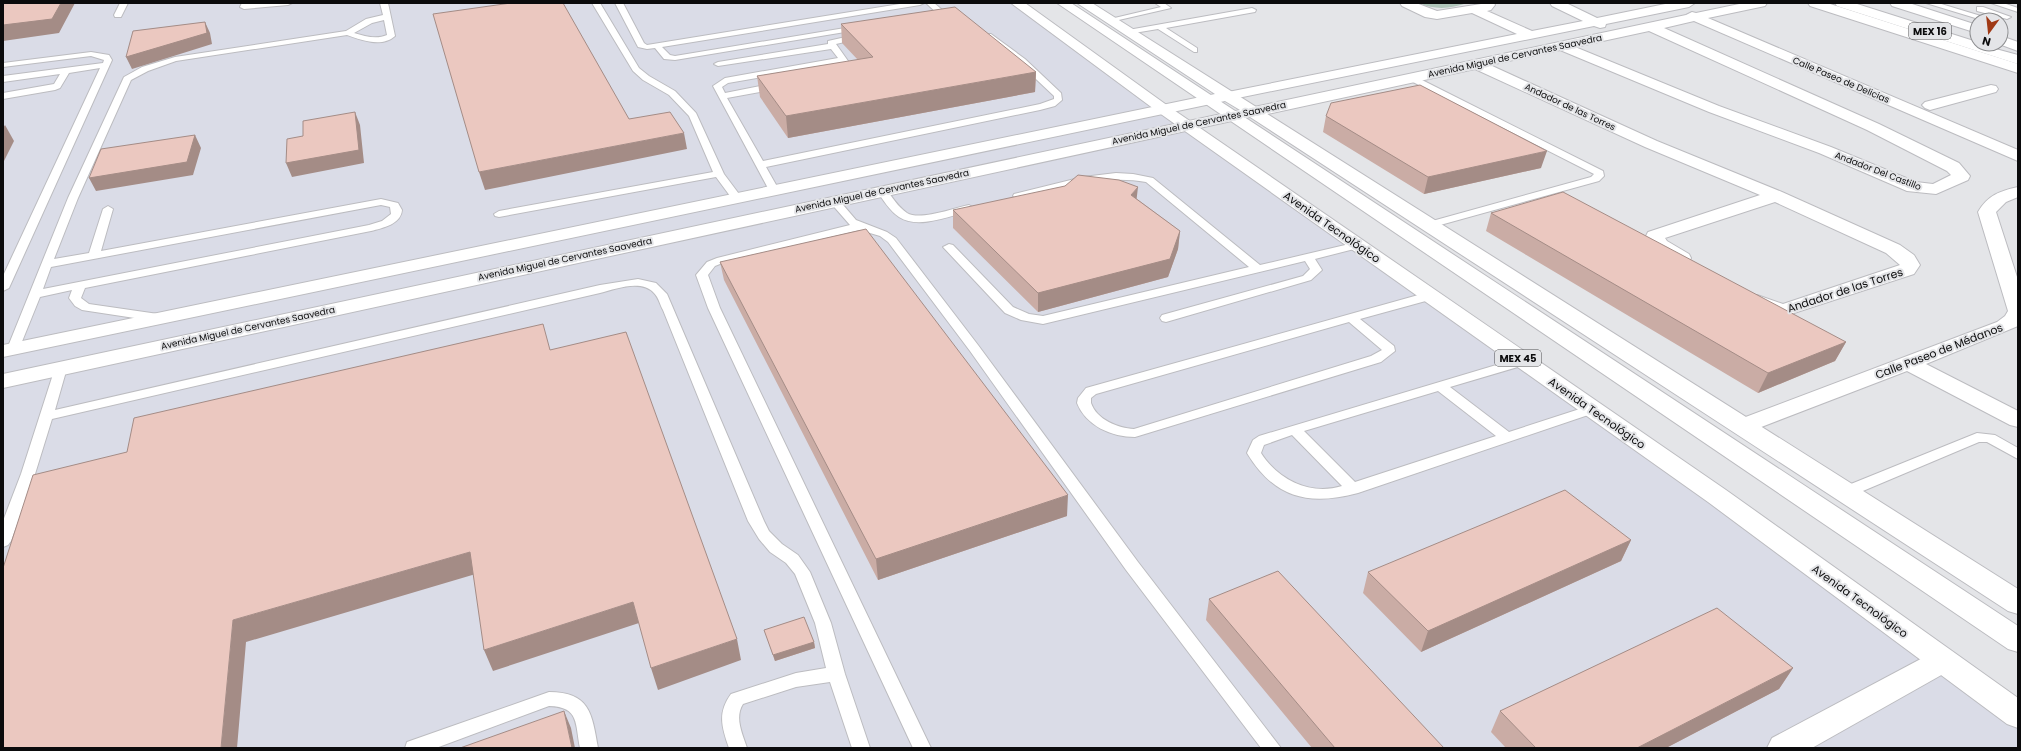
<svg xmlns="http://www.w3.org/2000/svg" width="2021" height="751" font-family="Poppins,sans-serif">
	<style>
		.built { fill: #dadce7 }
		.green { fill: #b0c5ba }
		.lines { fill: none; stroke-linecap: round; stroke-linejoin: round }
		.service-casing { stroke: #bcbcc0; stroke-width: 2 }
		.minor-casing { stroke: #bcbcc0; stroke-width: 2 }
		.tertiary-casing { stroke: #bcbcc0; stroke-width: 2 }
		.primary-casing { stroke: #bcbcc0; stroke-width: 2 }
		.trunk-casing { stroke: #bcbcc0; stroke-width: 2 }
		.service { fill: #fff; fill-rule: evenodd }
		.minor { fill: #fff; fill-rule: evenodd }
		.tertiary { fill: #fff; fill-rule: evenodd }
		.primary { fill: #fff; fill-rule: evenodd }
		.trunk { fill: #fff; fill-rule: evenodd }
		.wall { fill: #caaca5 }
		.shaded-wall { fill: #a48c86 }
		.building { fill: #ebc8c0; stroke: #a48c86 }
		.labels { text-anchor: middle; stroke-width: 4; stroke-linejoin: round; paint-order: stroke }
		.far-street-label { font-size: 9px; fill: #0b0b0c; stroke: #e4e5e8 }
		.shield { fill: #e4e5e8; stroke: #4c4c4e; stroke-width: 1 }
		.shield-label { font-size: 10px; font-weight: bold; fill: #0b0b0c }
		.street-label { font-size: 11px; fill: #0b0b0c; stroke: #e4e5e8 }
	</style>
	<rect width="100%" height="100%" fill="#e4e5e8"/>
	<path class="built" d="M3 3H1011L2018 721V748H3Z"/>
	<path class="green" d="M1419 3H1467C1451 9 1434 10 1419 3Z"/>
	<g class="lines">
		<defs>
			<path id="service" d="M120 3H128L121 17H115L114 15Z
				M242 3H250L249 4 292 3 288 5 244 9 240 7Z
				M380 3H388L395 36C382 48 361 40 347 35L176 61 148 71 131 80 78 198 54 259 89 253 103 209 108 206 113 209 101 251 381 199 398 203 402 210C401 224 383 228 371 231L85 288 81 298 89 304 165 315 167 318 165 321 161 322 82 310 75 306 69 298 72 290 40 297 19 349 17 352H9L7 349 68 198 124 77 142 67 175 57 346 31 366 19 383 15ZM384 20 387 35C376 40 365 36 354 33L372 23ZM381 205 390 207 391 214 382 221 369 225 43 289 51 267Z
				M592 3H600L639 68 649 76 675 91 696 113 724 174 742 198 741 200H733L716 177 499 217 495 216 494 214 499 211 713 172 689 116 669 95 643 80 633 71Z
				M615 3H623L644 43 647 45 906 3H924L920 5 662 47 670 55 675 56 845 28 849 30 845 32 675 60 664 59 655 48 647 49 638 47Z
				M926 3H934L947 14 940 16Z
				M1155 3H1164L1171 8 1110 22 1106 20 1161 7Z
				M1926 3H1938L1994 20H1982Z
				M1991 3H2003L2018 8V12Z
				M1977 7H1983L2011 17 2007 19 1977 11Z
				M1252 8 1256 10 1255 12 1166 28 1197 48V52H1194L1158 29 1128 34 1124 32 1128 30Z
				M859 34H862V38L836 44 853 68 852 73 843 77 839 74 845 70 841 63 728 83 722 87 725 93 776 83 780 86 776 89 727 98 763 161 1040 104 1054 99V96L1019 63 988 38V34H991L1025 59 1061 93 1062 100 1055 106 1040 110 766 167 779 190 774 193 770 192 713 86 725 78 838 58 831 49 718 66 714 64 718 62 828 44V41Z
				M91 52 109 55 112 60 9 288 3 291V276L100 68 69 73 60 88 55 90 3 99V93L54 84 60 74 3 82V76L103 63 104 60 91 56 3 67V63Z
				M1412 75 1603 171 1604 176 1599 181 1433 227H1425L1424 225 1425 223 1591 177 1594 174 1409 80 1408 78Z
				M1116 173 1133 174 1153 178 1260 265 1358 242 1364 245 1362 247 1315 259 1322 270 1311 280 1166 322 1162 321 1160 318 1162 315 1303 276 1310 269 1305 261 1043 324 1021 320 1005 313 943 247 949 244 953 245 1013 307 1029 314 1043 316 1249 267 1146 182C1102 174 1060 189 1018 199L1013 196 1014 194 1083 177Z
				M882 188 886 189C892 197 898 207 907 213 920 221 954 208 969 205L974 208 973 210C952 215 919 230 899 217 890 211 883 200 877 191Z
				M834 198 838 199 856 220 887 232 896 238 978 345 1138 562 1281 748H1261L1126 570 970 351 888 242 880 236 860 230 725 262 715 266 708 275 720 308 931 748H913L708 308 696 275 707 262 717 258 850 225 829 201Z
				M638 279 656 283 667 294 764 521 769 531 782 544 798 555 810 572 831 623 845 674 870 748H852L830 682 796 687 743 704C734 718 743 735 747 748H729C722 728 717 713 731 694L796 673 826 668 815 623 795 574 786 563 770 552 759 539 748 521 663 310C660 305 659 298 654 293 641 279 616 289 600 293L52 419 35 474 11 541 8 545 3 547V521L21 474 56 365H66L67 368 55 410 600 285Z
				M1429 292 1433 293 1435 296 1433 299 1360 319 1394 346 1395 351 1381 362 1135 437C1112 437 1086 426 1077 403L1078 398 1086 388ZM1349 322 1382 350 1371 356 1134 429C1118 428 1097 420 1091 403V398L1096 394Z
				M1523 357 1529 361 1528 364 1450 387 1509 432 1592 405 1597 406 1599 409 1597 412 1358 493C1309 506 1275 499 1247 453L1253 440 1259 436ZM1438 391 1496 436 1355 482 1304 431ZM1292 435 1342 486C1311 496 1278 480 1261 453L1264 445Z
				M1977 433 1995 435 2018 448V459L1987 442H1979L1851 496 1846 497 1841 496 1839 492 1841 488Z
				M549 692C590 692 592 714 598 748H580C575 724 580 707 549 706L436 748H405L407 742Z"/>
			<path id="minor" d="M1400 3H1416L1437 11 1481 4 1480 3H1494L1495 5 1491 10 1487 11 1532 31 1583 21 1552 6 1550 3H1566L1597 18 1670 3H1695L1689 7 1606 24 1605 27 1600 28 1594 26 1228 100 1223 99 1221 96 1223 93 1228 92 1517 34 1472 13 1437 19 1425 17 1402 6Z
				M1744 3H1767L1765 6 1708 18 2018 150V161L1694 21 1664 28 1879 124 1959 163 1970 176 1968 180 1936 194 1907 191 1819 153 1709 112 1560 50 1490 65 1657 141 1782 192 1900 245 1914 255 1920 265 1914 274 1791 314C1778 318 1755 313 1747 301L1750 297 1757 295 1783 304 1900 265 1886 253 1775 202 1665 238 1667 241 1689 254 1691 258 1689 262C1672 266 1653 250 1646 236L1648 232 1760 195 1645 147 1475 69 1254 117 1249 115 1246 112 1249 109 1254 107 1686 15 1692 12 1696 13ZM1649 31 1867 130 1947 171 1951 175 1933 184 1916 182 1831 147 1719 106 1575 47Z
				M1890 3H1909L1977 25V33L1892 6Z
				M2001 36 2018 42V51L1999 44H2001Z
				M1991 85 1996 86 1998 89 1996 92 1930 110 1925 108 1922 105 1925 102Z
				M2018 187V197L2006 202 1996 212 2018 280V326L1926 364 2018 411V427L2010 425 1907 371 1751 431 1743 433 1735 431 1731 426 1735 421 1997 322 2005 316 2008 311 1978 212C1988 195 2000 191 2018 187Z
				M1942 649 1952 653 1957 661 1952 669 1812 748H1767L1772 738 1932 653Z"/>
			<path id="tertiary" d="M1077 3H1092L2018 589V614L2008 611 1250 117 3 388V374L1240 110 1225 101 3 357V345L1215 94Z
				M1808 3H1827L2018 64V73L1810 6Z"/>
			<path id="primary" d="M1011 3H1025L1168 106 1726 490 2018 698V728L2007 724 1708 502 1158 112Z
				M1057 3H1071L2018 626V652L2008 649Z"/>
			<path id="trunk" d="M1835 3H1854L1977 42V44L2018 55V64L1837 6Z"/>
		</defs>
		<use href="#service" class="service-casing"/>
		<use href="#minor" class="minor-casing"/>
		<use href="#tertiary" class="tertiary-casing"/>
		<use href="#primary" class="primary-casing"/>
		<use href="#trunk" class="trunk-casing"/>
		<use href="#service" class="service"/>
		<use href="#minor" class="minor"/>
		<use href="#tertiary" class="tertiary"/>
		<use href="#primary" class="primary"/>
		<use href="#trunk" class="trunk"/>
	</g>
	<path class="wall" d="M841 24 1036 72 1035 92 788 138 760 97 757 76 858 60 842 43Z
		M1326 116 1541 168 1424 194 1323 132Z
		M1137 199 1180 231 1178 249 1168 277 1038 312 953 228V210Z
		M1491 213 1846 342 1835 361 1758 393 1486 231Z
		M720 262 1067 516 878 580 724 280Z
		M1631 540 1621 561 1421 652 1363 593 1368 572Z
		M1209 599 1444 748H1312L1206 620Z
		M764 630 814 642 815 648 775 661 766 635Z
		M1793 668 1779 689 1666 748H1506L1491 732 1500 711Z"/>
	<path class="shaded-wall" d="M61 3H75L59 33 3 41V25Z
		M205 22 210 33 212 44 132 69 126 57Z
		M1036 72 1035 92 788 138 786 116Z
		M355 112 360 125 364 163 292 177 286 163Z
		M5 125 14 141 3 163V128Z
		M684 133 687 149 485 190 479 172Z
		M195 135 201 148 193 175 96 191 89 178Z
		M1547 151 1541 168 1424 194 1428 177Z
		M1138 187 1136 204 1131 195Z
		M1180 231 1178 249 1168 277 1038 312V293Z
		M1846 342 1835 361 1758 393 1768 373Z
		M1068 495 1067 516 878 580 876 559Z
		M1631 540 1621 561 1421 652 1428 631Z
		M470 552 479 573 246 642 237 748H221L233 620Z
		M633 602 639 623 493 671 484 650Z
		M737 639 741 660 658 690 651 668Z
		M814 642 815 648 775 661 773 655Z
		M1793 668 1779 689 1666 748H1637Z
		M564 711 571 728 575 748H572Z"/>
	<path class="building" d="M3 3H61L52 19 3 25Z
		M511 3H563L629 119 670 112 684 133 479 172 433 14Z
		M955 7 1036 72 786 116 757 76 873 57 841 24Z
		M205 22 207 33 126 57 133 31Z
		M1420 85 1547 151 1428 177 1326 116 1331 103Z
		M355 112 359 150 286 163 287 139 303 136V121Z
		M195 135 187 162 89 178 101 149Z
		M1078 175 1119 180 1138 187 1131 195 1180 231 1170 259 1038 293 953 210 1065 186Z
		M1563 192 1846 342 1768 373 1491 213Z
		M866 229 1068 495 876 559 720 262Z
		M543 324 550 350 626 332 737 639 651 668 633 602 484 650 470 552 233 620 221 748H3V568L33 475 127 452 134 418Z
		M1565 490 1631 540 1428 631 1368 572Z
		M1278 571 1444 748H1335L1209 599Z
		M1717 608 1793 668 1637 748H1536L1500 711Z
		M804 617 814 642 773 655 764 630Z
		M564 711 572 748H460Z"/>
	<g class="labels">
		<g class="far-street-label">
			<text transform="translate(1515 56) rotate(-12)" y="3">Avenida Miguel de Cervantes Saavedra</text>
			<text transform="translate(1841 80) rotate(23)" y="3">Calle Paseo de Delicias</text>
			<text transform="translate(1570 107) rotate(25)" y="3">Andador de las Torres</text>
			<text transform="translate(1199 123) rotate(-12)" y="3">Avenida Miguel de Cervantes Saavedra</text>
			<text transform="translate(1878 171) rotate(21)" y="3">Andador Del Castillo</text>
			<text transform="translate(882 191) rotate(-12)" y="3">Avenida Miguel de Cervantes Saavedra</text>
			<text transform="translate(565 259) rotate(-12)" y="3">Avenida Miguel de Cervantes Saavedra</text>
			<text transform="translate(248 328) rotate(-12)" y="3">Avenida Miguel de Cervantes Saavedra</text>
		</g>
		<g class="shield">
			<rect x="1909" y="23" width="42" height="16" rx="3"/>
			<rect x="1495" y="350" width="46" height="16" rx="3"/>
		</g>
		<g class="shield-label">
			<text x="1930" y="35">MEX 16</text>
			<text x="1518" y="362">MEX 45</text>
		</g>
		<g class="street-label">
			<text transform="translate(1332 227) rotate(35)" y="4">Avenida Tecnológico</text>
			<text transform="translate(1845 290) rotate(-18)" y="4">Andador de las Torres</text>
			<text transform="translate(1939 351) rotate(-21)" y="4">Calle Paseo de Médanos</text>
			<text transform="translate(1597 413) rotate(35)" y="4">Avenida Tecnológico</text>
			<text transform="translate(1860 601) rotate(36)" y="4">Avenida Tecnológico</text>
		</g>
	</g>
	<rect width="2021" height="751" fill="none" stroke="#0b0b0c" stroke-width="8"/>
	<g transform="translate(1989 32) rotate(195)"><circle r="19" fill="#e4e5e8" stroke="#8d8e90"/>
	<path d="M0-3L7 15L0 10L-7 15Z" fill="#a03915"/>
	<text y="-6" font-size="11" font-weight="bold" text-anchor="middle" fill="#0b0b0c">N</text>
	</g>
</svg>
